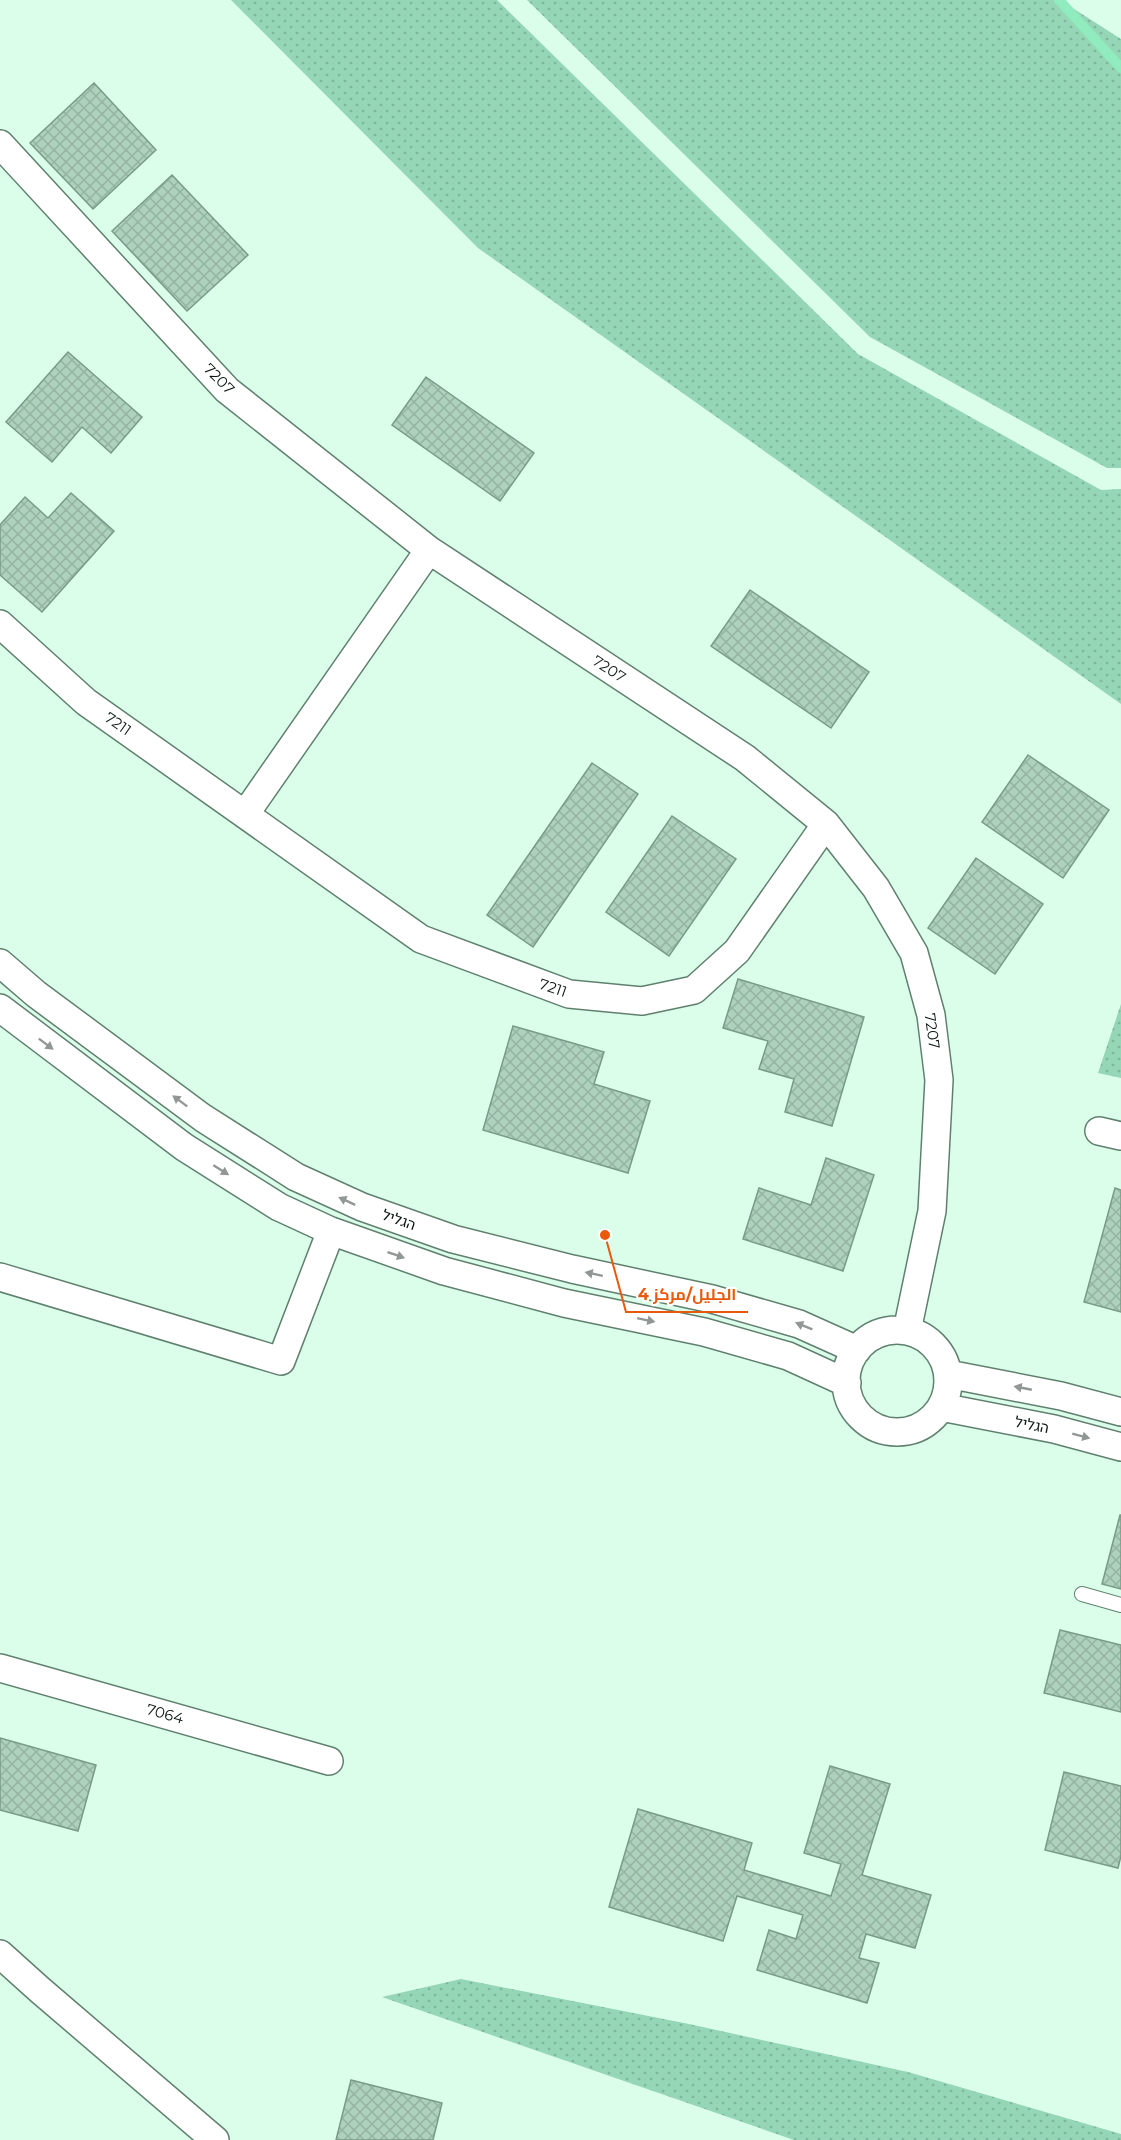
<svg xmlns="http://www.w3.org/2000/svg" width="1121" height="2140" font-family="Montserrat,Cairo,Heebo,sans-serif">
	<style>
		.grass { fill: url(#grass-dots) }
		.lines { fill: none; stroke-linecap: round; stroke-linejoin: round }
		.stream { stroke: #90ebbf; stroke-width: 10 }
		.building { fill: url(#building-cross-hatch); stroke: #799a88; stroke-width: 1.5 }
		.lane-casing { stroke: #60806f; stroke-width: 16 }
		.street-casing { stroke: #60806f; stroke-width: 30 }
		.lane { stroke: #fff; stroke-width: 14 }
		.street { stroke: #fff; stroke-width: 27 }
		.oneway { fill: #919794 }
		.labels { text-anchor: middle; stroke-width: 4.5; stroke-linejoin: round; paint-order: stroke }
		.street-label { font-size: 15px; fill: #0b1711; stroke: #fff }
		.leader { fill: none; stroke: #e8590c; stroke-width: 2 }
		.callout-dot { fill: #e8590c; stroke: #fff; stroke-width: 2 }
		.callout-label { font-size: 16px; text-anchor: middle; font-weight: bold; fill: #e8590c; stroke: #fff; stroke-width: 4.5; stroke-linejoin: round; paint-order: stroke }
	</style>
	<defs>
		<pattern id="grass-dots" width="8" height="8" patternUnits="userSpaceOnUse" patternTransform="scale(1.5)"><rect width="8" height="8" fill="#94d6b5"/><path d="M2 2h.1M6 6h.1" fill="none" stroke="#7eb79b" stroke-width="1.8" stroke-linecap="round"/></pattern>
		<pattern id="building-cross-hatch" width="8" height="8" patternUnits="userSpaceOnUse" patternTransform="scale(1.5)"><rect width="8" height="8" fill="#aed1be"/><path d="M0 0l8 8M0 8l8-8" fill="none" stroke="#94b3a2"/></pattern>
	</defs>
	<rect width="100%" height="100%" fill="#dbfeeb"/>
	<path class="grass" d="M231 0H497L858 354 1101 490 1121 489V704L478 248Z
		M527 0H1060L1121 39V468H1107L870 337Z
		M1121 1004V1078L1098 1073Z
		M461 1979 689 2024 908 2072 1121 2134V2140H794L382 1997Z"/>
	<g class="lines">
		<path class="stream" d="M1059 0 1121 68"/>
	</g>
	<path class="building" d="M94 83 156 150 93 209 30 143Z
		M172 175 248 255 187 311 112 231Z
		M68 352 142 417 111 453 82 427 52 462 6 422Z
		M426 377 534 453 500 501 392 425Z
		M71 493 114 531 42 612 0 575V525L25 497 48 518Z
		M750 590 869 672 831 728 711 646Z
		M1028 755 1109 810 1063 878 982 822Z
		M592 763 638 794 533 947 487 915Z
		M672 816 736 859 669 956 606 912Z
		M976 858 1043 904 995 974 928 928Z
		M738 979 864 1017 832 1126 785 1112 794 1079 759 1069 768 1041 723 1028Z
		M513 1026 604 1052 594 1084 650 1101 628 1173 483 1130Z
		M826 1158 874 1175 843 1271 743 1239 759 1188 811 1205Z
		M1115 1188 1121 1190V1312L1084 1302Z
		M1120 1515H1121V1589L1102 1584Z
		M1060 1630 1121 1645V1712L1044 1693Z
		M0 1738 96 1765 78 1831 0 1810Z
		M830 1766 890 1784 862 1875 931 1895 915 1948 866 1934 859 1958 879 1963 867 2003 757 1970 769 1930 796 1939 803 1915 737 1896 723 1941 609 1907 638 1809 752 1843 744 1870 831 1896 841 1864 804 1853Z
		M1064 1772 1121 1786V1856L1118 1868 1045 1850Z
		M351 2080 442 2103 433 2140H336Z"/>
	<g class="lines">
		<defs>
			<path id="lane" d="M1082 1594 1121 1605"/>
			<path id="street" d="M0 144 227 390 429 550 745 758 826 824 876 888 914 953 931 1015 939 1080 932 1211 907 1331
				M0 624 86 702 421 939 569 994 642 1001 694 990 737 951 826 824
				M246 813 429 550
				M0 963 36 994 203 1118 296 1177 362 1207 453 1239 572 1269 712 1299 799 1324 857 1350
				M0 1008 184 1147 279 1207 331 1231 444 1271 564 1303 704 1332 788 1356 847 1383
				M1099 1131 1121 1136
				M0 1277 281 1361 331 1231
				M846 1381a51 51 0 1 1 102 0a51 51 0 1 1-102 0Z
				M948 1374 1061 1396 1121 1412
				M941 1407 1054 1429 1121 1447
				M0 1668 329 1761
				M0 1954 40 1990 215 2140"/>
		</defs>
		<use href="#lane" class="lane-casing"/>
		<use href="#street" class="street-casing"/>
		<use href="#lane" class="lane"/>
		<use href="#street" class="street"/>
	</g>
	<defs><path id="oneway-solid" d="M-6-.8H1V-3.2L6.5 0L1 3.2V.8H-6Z" transform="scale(1.5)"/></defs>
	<g class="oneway">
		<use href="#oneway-solid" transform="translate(46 1044) rotate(37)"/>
		<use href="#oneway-solid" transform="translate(180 1101) rotate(-143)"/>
		<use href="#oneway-solid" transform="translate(221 1170) rotate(32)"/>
		<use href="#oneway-solid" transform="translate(347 1201) rotate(-155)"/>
		<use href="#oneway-solid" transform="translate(396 1255) rotate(19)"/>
		<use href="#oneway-solid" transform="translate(594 1274) rotate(-168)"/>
		<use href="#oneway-solid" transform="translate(646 1320) rotate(12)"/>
		<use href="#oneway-solid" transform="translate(804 1326) rotate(-158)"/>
		<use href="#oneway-solid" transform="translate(1023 1388) rotate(-169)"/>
		<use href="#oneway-solid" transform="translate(1081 1436) rotate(15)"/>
	</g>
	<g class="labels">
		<g class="street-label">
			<text transform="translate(219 379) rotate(45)" y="5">7207</text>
			<text transform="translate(609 669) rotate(33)" y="5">7207</text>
			<text transform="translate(118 724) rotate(35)" y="5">7211</text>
			<text transform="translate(553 988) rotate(19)" y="5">7211</text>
			<text transform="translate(932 1031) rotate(82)" y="5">7207</text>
			<text transform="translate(399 1220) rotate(19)" y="5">הגליל</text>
			<text transform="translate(1032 1425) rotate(11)" y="5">הגליל</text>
			<text transform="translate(165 1714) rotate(16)" y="5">7064</text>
		</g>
	</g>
	<path class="leader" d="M605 1235L626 1312H748"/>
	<circle class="callout-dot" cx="605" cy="1235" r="6"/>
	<g class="callout-label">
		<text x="687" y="1300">الجليل/مركز 4</text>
	</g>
</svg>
